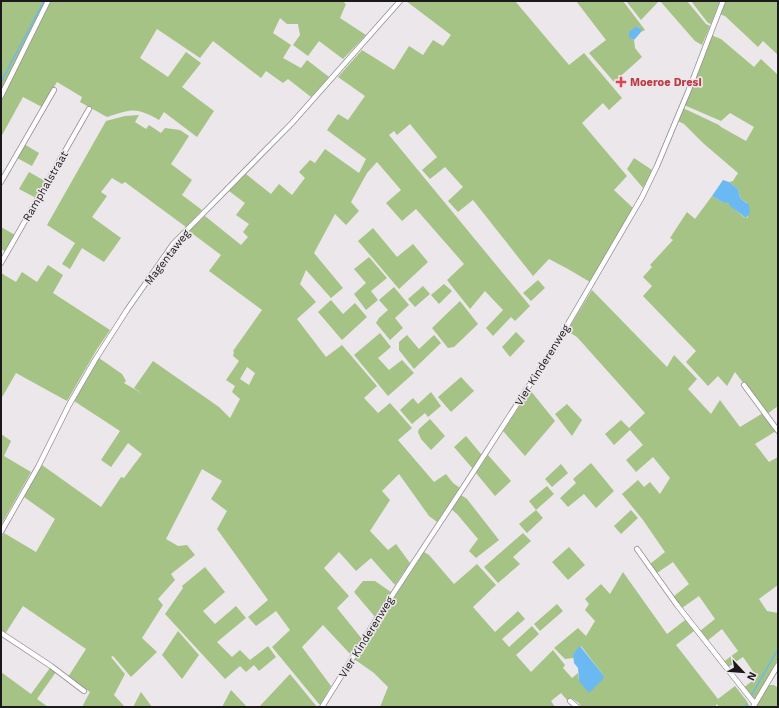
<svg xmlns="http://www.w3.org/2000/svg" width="779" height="708" font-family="'Work Sans',sans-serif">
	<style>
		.green { fill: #a4c384; fill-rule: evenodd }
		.water { fill: #6ab9f2 }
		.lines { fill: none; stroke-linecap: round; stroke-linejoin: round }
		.stream { stroke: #6ab9f2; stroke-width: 1.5 }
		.street-casing { stroke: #938e92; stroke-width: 6 }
		.street { stroke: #fff; stroke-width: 4.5 }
		.health-dot { fill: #e0444e; stroke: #ece7eb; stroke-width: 1.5 }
		.labels { text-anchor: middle; stroke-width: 3.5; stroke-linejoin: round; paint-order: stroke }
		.health-label { font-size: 11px; font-weight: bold; fill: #be3a42; stroke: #ece7eb; text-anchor: start }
		.street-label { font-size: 11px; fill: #1b191b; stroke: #ece7eb }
	</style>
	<rect width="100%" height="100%" fill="#ece7eb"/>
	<path class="green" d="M1 1H46L1 92Z
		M50 1H342L346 4 340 18 366 35 343 59 319 41 308 56 293 45 300 35 298 24H287L280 18 273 33 291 45 283 58 301 68 307 60 329 77 311 97 288 79 283 83 266 71 261 78 213 41 200 58 157 29 140 58 168 77 186 52 201 63 182 87 214 111 197 137 164 112 159 120C135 107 133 109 107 117L80 102 82 97 57 82 42 107 23 97 1 137V98Z
		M406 1H515L569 65 584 53 622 98 609 110 603 103 582 123 627 176 614 190 633 208 590 282 568 269 549 259 533 276 473 200 458 212 448 201 463 187 445 167 430 179 422 170 437 157 410 124 397 135 394 131 389 135 530 306 515 321 511 317 493 336 486 328 503 310 485 291 470 309 447 280 464 264 416 209 402 221 386 203 401 190 377 162 367 173 351 202 359 211 346 225 335 214 314 253 343 288 331 298 306 270 300 284 316 302 297 319 326 357 342 345 377 386 364 398 378 413 390 403 412 428 398 440 434 482 446 474 453 483 460 488 437 522 429 516 399 474 382 491 390 500 370 531 388 550 396 544 410 563 395 585 371 558 356 571 339 552 324 568 349 596 337 608 362 639 351 655 323 625 302 647 331 686 321 704H319L272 647 290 630 276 611 256 626 248 617 268 600 217 529 227 511 211 499 222 481 202 469 166 539 178 546 187 545 195 555 171 574 175 580 158 599 163 605 142 638 157 652 131 677 113 656 111 657 125 674 114 695 125 707H82L90 692 68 677 86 649 23 606 5 634 1 631V538L4 533 36 552 55 519 24 497 42 465 101 507 121 477 124 478 142 454 128 443 111 467 101 460 120 431 74 401 99 358 122 374 126 381 124 383 143 394 134 388 153 361 219 407 230 418 240 399 232 392 235 386 226 380 239 361 233 356 234 352 233 351 262 310 209 271 221 255 189 231 205 216 241 245 248 237 243 232 249 224 236 215 245 203 229 191 246 174 271 194 279 184 292 195 305 178 299 172 310 160 315 163 325 149 359 173 366 159 327 130 338 114 348 120 365 96 338 77 362 50 394 70 409 46 423 55 433 40 443 46 451 35ZM247 367 255 373 249 385 240 379Z
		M576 1H623L645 30 641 32 639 27 637 26 632 39 634 40 635 48 642 57 614 82 589 53 606 40Z
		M626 1H659L641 20Z
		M660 1H687L706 24 710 26 702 45 695 41Z
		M691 1H720L711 24 708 23Z
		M725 1H778V55L763 41 758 47 725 16 720 14Z
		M711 35 721 39 754 67 761 59 778 75V406L767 414 735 372 727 386 718 376 708 386 686 362 696 351 643 296 652 286 643 277 652 267 650 265 673 240 670 238 687 212 695 219 712 196 724 203 728 201C730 206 742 216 746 218L748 217 747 203 740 198 738 189 729 182 733 181 738 173 703 143 684 124 678 121 683 108 719 125 721 127 746 141 754 127 730 113 721 121 684 105Z
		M139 115 135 122 146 129 149 125 161 133 165 128 180 130 189 136 171 164 192 180 182 195 202 210 186 227 125 182 122 184 112 178 101 192 107 196 92 217 121 238 104 262 82 248 70 269 62 264 75 243 47 225 106 121 125 116Z
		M24 144 39 153 32 166 17 158Z
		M634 158 652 170 643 188 627 169Z
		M29 172 45 181 36 198 19 189Z
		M1 227 15 235 6 252 1 249Z
		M373 228 397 257 413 244 428 262 399 289 358 241Z
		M369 257 387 278 371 291 378 300 366 310 354 294 366 283 354 269Z
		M48 265 63 275 53 293 110 330 97 349 67 401 16 373 1 399V273L16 282 22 272 37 282Z
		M538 280 545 288 531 301 523 293Z
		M444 284 452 291 439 304 431 295Z
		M423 286 430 294 415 307 408 299Z
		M394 287 409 305 395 318 403 328 390 340 376 323 379 318 388 310 379 300Z
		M592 290 667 367 674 355 697 379 688 389 711 414 720 400 740 427 763 413 776 431 755 444 769 462 778 457V585L759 599 767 611 778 613V659L755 700 742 689 757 677 743 657 727 668 722 663 738 651 722 629 707 641 700 631 715 619 699 596 682 608 673 597 689 584 673 562 657 573 650 564 665 552 643 520 622 494 638 480 644 487 650 482 660 494 670 478 653 457 636 472 626 460 643 445 630 430 614 445 605 434 621 420 629 428 645 413 577 337 567 331Z
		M331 300 343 314 355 303 367 317 342 340 318 312Z
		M460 301 478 324 454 347 448 348 432 328Z
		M516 332 525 341 510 357 502 347Z
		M380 333 391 347 378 358 389 370 402 360 414 373 388 396 354 355Z
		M407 335 419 349 434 335 441 343 414 369 399 350V342Z
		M461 377 474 391 451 412 438 397Z
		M530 390 555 421 525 456 503 431Z
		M431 392 441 406 428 417 425 413 412 424 400 410 413 398 418 404Z
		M567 404 582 420 572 436 555 414Z
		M430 419 445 436 431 450 421 439 418 432 419 429Z
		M1 434 11 441 4 456 31 472 1 525Z
		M466 436 481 454V456L473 469 454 447Z
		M488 455 511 481 495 496 476 473Z
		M591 463 614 491 596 508 584 494 568 507 560 498 576 483 573 479Z
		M561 464 568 473 552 487 545 479Z
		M547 486 554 494 536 510 543 518 527 533 519 524 536 510 529 501Z
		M461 495 467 499 499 540 476 558 469 551 478 539 457 514 451 509Z
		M631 510 638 518 621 534 614 526Z
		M523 533 531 541 513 557 520 564 498 583 484 567Z
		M569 547 585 565 568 580 552 562Z
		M424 552 429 555 454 584 477 564 496 585 473 607 495 632 518 611 525 619 502 639 509 647 532 626 539 634 516 655 531 672 553 650 565 665 563 668 572 678 578 673 579 681 604 676 581 646 573 654 574 658 565 659 554 648 578 628 586 636 595 621 585 610 589 604 585 599 601 584 610 594 623 572 667 634 685 620 694 631 676 645 718 699 735 686 746 700 750 707H719L717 704 715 707H581L579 703 571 698 567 700 561 693 551 701 555 707H380L388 687 374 673 354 659Z
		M205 567 225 592 203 611 215 624 236 606 246 618 217 642 232 657 240 650 250 660 268 646 276 657 259 671 254 665 246 672 240 666 225 679 165 614 183 588 182 586Z
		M363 581H375L391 592 375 617 354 592Z
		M557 604 563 611 540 631 534 624Z
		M178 631 199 655 182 679 162 655Z
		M50 668 56 672 37 699 48 707H1V672L31 694Z
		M290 674 317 707H259Z
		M769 685H774L778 688V707H756Z
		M231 690 247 707H222Z
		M141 692 152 707H133Z"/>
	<path class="water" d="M637 26 641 29V32L634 40 629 37V32Z
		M723 180 729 182 738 189 740 198 749 205 750 213 746 218 730 206 728 202 724 203 712 196Z
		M580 646 604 676 603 679 589 693 579 681 578 668 574 663 573 654Z"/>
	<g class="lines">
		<path class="stream" d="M1 82 44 1
			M751 696 778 649
			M745 707 747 704"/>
		<defs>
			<path id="street" d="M1 96 48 1
				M1 182 54 90
				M1 263 89 109
				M744 385 778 431
				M1 532 38 467 69 405 95 360 127 310 173 244 292 123 400 1
				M637 549 677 605 755 704
				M1 633 51 666 84 691
				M570 701 577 707
				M322 707 376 620 472 474 558 341 642 197 657 166 688 92 723 1
				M753 707 778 665"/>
		</defs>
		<use href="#street" class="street-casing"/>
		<use href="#street" class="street"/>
	</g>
	<path class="health-dot" d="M619 76h4v4h4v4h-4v4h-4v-4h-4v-4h4z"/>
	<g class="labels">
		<g class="health-label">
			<text x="630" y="86">Moeroe Dresi</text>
		</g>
		<g class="street-label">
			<text transform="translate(45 186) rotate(-60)" y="4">Ramphalstraat</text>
			<text transform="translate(167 257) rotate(-52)" y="4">Magentaweg</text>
			<text transform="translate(542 365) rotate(-58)" y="4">Vier Kinderenweg</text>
			<text transform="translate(366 637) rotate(-58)" y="4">Vier Kinderenweg</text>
		</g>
	</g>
	<rect width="779" height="708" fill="none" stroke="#1b191b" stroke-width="4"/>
	<g transform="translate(743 672) rotate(116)" stroke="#ece7eb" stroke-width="3" paint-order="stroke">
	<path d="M0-3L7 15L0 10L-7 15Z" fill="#1b191b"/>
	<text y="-6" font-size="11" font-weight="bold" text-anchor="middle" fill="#1b191b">N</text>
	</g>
</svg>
